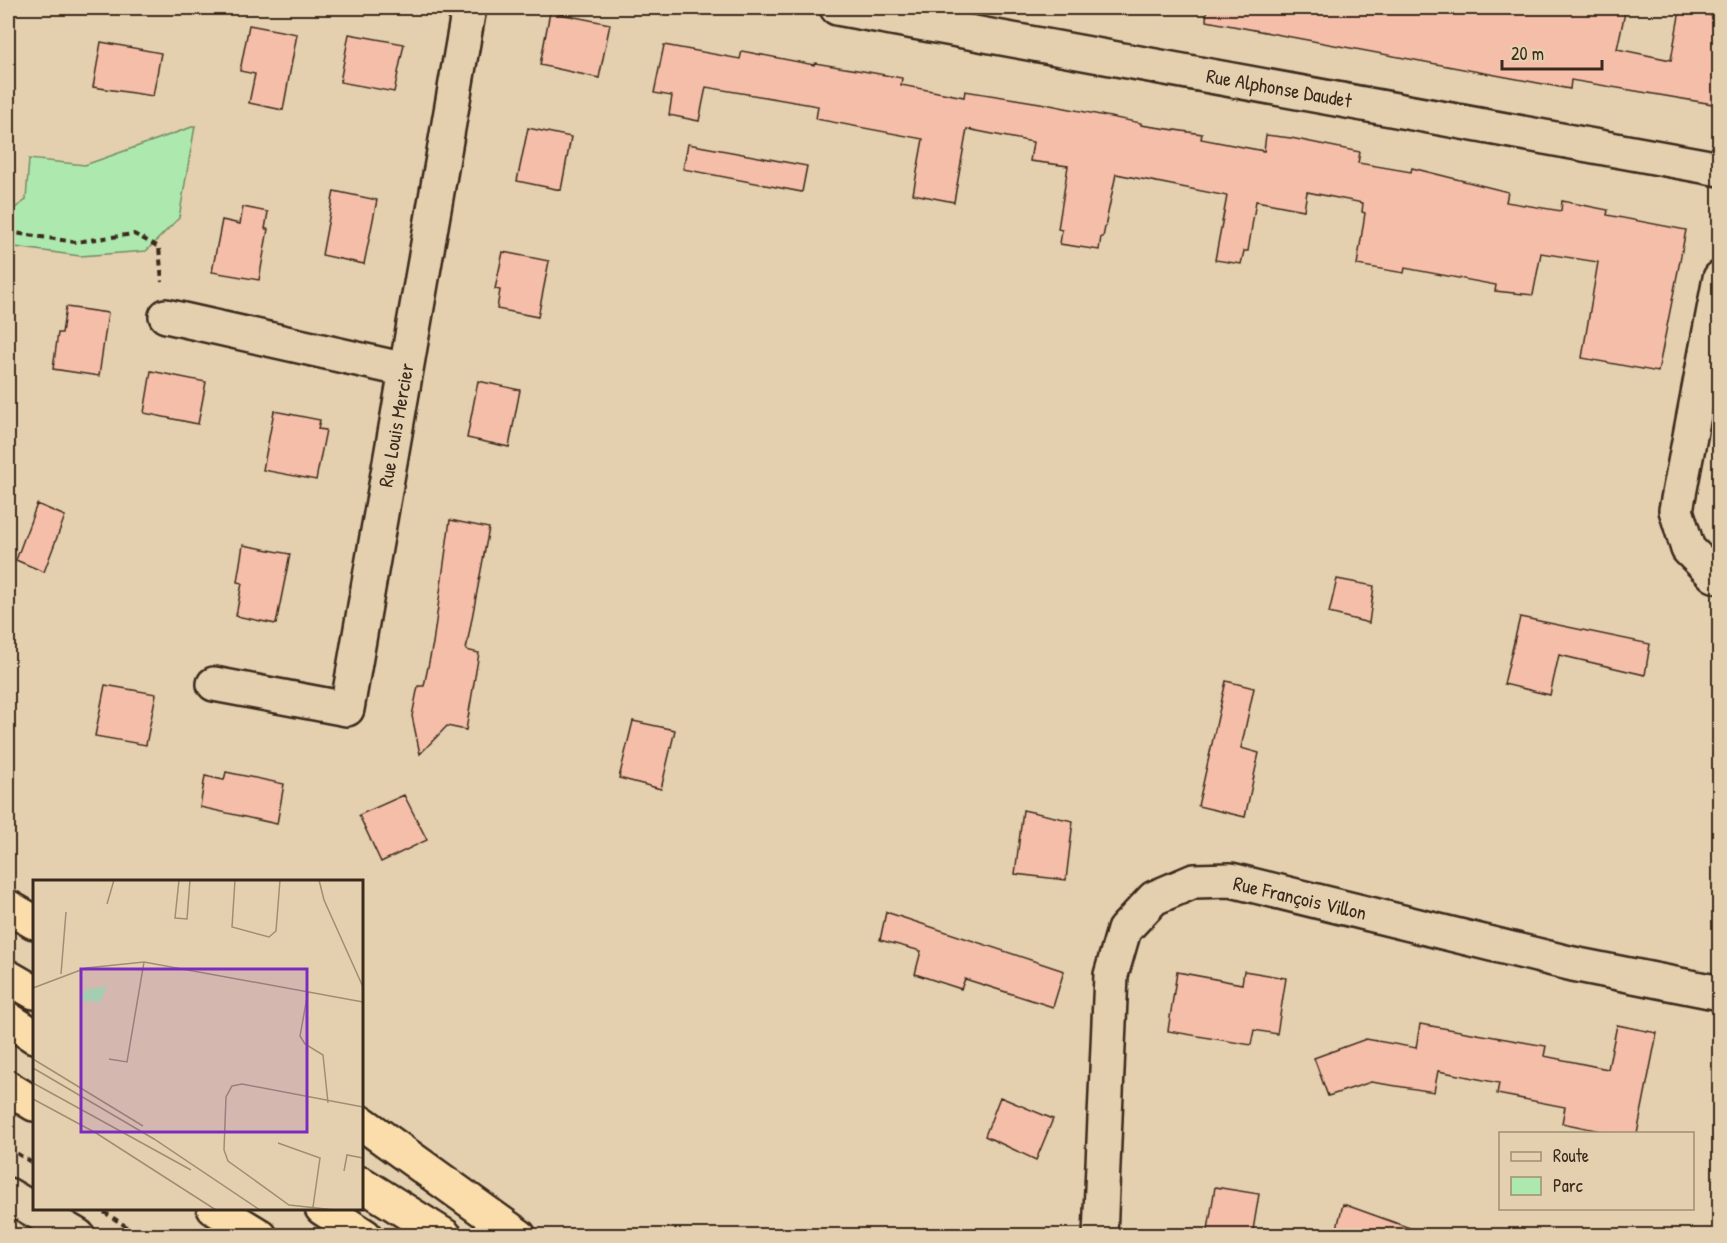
<svg xmlns="http://www.w3.org/2000/svg" width="1727" height="1243" font-family="'Patrick Hand',sans-serif">
	<style>
		.green { fill: #ade9af; stroke: #748a66; stroke-width: 1.5 }
		.building { fill: #f5bea9; stroke: #3b2a1e; stroke-width: 1.5 }
		.lines { fill: none; stroke-linecap: round; stroke-linejoin: round }
		.minor-casing { stroke: #3b2a1e; stroke-width: 38 }
		.highway-casing { stroke: #3b2a1e; stroke-width: 38 }
		.path { stroke: #3b2a1e; stroke-width: 4; stroke-dasharray: 6 4.5; stroke-linecap: butt }
		.minor { stroke: #e4d0ae; stroke-width: 33 }
		.highway { stroke: #faddab; stroke-width: 33 }
		.labels { text-anchor: middle; stroke-width: 5; stroke-linejoin: round; paint-order: stroke }
		.street-label { font-size: 20px; fill: #3b2a1e; stroke: #e4d0ae }
		.inset-road { fill: none; stroke: #a08e74; stroke-width: 1.5 }
		.view { fill: #7b2cbf; fill-opacity: 0.15; stroke: #7b2cbf; stroke-width: 3 }
		.inset-edge { fill: none; stroke: #3b2a1e; stroke-width: 3 }
	</style>
	<rect width="100%" height="100%" fill="#e4d0ae"/>
	<filter id="ink" filterUnits="userSpaceOnUse"><feTurbulence type="fractalNoise" baseFrequency=".0167" numOctaves="2"/><feDisplacementMap in="SourceGraphic" scale="12" xChannelSelector="R" yChannelSelector="G"/><feConvolveMatrix kernelMatrix="1 2 1 2 8 2 1 2 1" color-interpolation-filters="sRGB"/></filter>
	<g filter="url(#ink)">
		<path class="green" d="M195 126 179 218 146 251 80 256 8 246V213L26 200 29 159 85 165Z"/>
		<path class="building" d="M1207 8H1626L1617 49 1671 60 1680 10 1719 17V105L1571 80 1570 89 1206 21Z
			M550 12 610 24 599 78 540 65Z
			M249 25 297 34 283 110 249 103 255 74 240 71Z
			M349 34 404 44 394 92 340 82Z
			M101 42 161 53 153 96 93 87Z
			M664 45 740 59 742 51 814 65 815 63 863 71 902 78 901 85 964 97 965 91 1040 103 1141 123V125L1202 134 1201 139 1264 151 1266 135 1291 138 1360 152 1358 163 1411 172 1412 168 1508 192 1506 202 1561 211 1562 201 1608 210 1607 215 1686 230 1658 372 1582 358 1598 262 1541 253 1533 295 1495 291 1496 285 1405 268 1404 273 1357 265 1365 213 1362 212 1363 203 1307 192 1304 210 1256 201 1248 251H1244L1241 264 1215 260 1227 196 1116 174 1103 237H1101L1099 250 1060 244 1062 230 1058 229 1068 166 1030 161 1033 142 967 129 954 202 913 194 923 139 816 119 818 106 706 87 699 121 669 115 672 96 654 93Z
			M528 128 571 137 561 190 517 181Z
			M688 144 807 166 802 192 683 169Z
			M334 191 377 200 364 264 322 255Z
			M243 207 268 212 265 229H268L259 280 212 272 222 220 240 224Z
			M503 252 549 261 538 317 497 309 500 290 495 289Z
			M66 307 108 313 99 376 53 369 58 333H62Z
			M151 371 206 382 198 424 144 413Z
			M478 381 520 390 509 447 467 438Z
			M274 411 320 420 318 429 326 430 316 480 263 470Z
			M37 504 65 516 44 572 16 560Z
			M450 520 489 528 466 650 479 653 466 730 447 726 420 754 412 716 418 686H424L433 643Z
			M243 545 290 554 276 624 236 616 242 583 237 582Z
			M1337 579 1374 586 1369 623 1329 613Z
			M1520 617 1650 644 1645 675 1559 655 1550 695 1504 684Z
			M1226 681 1254 688 1241 748 1259 753 1245 817 1198 806Z
			M105 685 156 694 146 745 95 736Z
			M633 721 675 730 661 789 619 778Z
			M226 772 284 784 277 824 200 807 205 776 224 780Z
			M404 795 427 840 381 862 359 815Z
			M1023 810 1073 821 1066 880 1015 874Z
			M886 912 1064 971 1053 1007 965 979 961 989 915 974 921 951 880 940Z
			M1244 971 1286 978 1277 1034 1254 1030 1251 1045 1168 1031 1177 972 1242 984Z
			M1420 1024 1546 1046 1544 1056 1608 1069 1617 1025 1657 1033 1637 1134H1614L1562 1123 1565 1107 1497 1094 1499 1083 1438 1071 1434 1092 1371 1082 1328 1096 1314 1058 1366 1039 1416 1048Z
			M1000 1097 1053 1119 1036 1160 985 1136Z
			M1215 1187 1259 1194 1252 1236H1207Z
			M1343 1204 1421 1232 1420 1236H1335Z"/>
		<g class="lines">
			<defs>
				<path id="minor" d="M837 8 1720 169
					M1720 278 1676 510 1688 549 1714 575 1720 577
					M166 316 406 370
					M214 684 347 709 469 8
					M8 1195 78 1236
					M1100 1236 1111 975 1124 930 1154 898 1194 881 1231 880 1573 964 1720 993"/>
				<path id="highway" d="M8 907 34 922
					M8 977 34 992
					M8 1019 34 1036
					M8 1088 34 1104
					M362 1123 519 1236
					M362 1184 445 1236
					M214 1208 260 1236
					M322 1208 365 1236"/>
			</defs>
			<use href="#minor" class="minor-casing"/>
			<use href="#highway" class="highway-casing"/>
			<path class="path" d="M8 232 75 242 134 234 159 247 162 282
				M8 1148 34 1164
				M104 1212 141 1236"/>
			<use href="#minor" class="minor"/>
			<use href="#highway" class="highway"/>
		</g>
	</g>
	<g class="labels">
		<g class="street-label">
			<text transform="translate(1279 88) rotate(10)" y="7">Rue Alphonse Daudet</text>
			<text transform="translate(396 425) rotate(-80)" y="7">Rue Louis Mercier</text>
			<text transform="translate(1300 898) rotate(13)" y="7">Rue François Villon</text>
		</g>
	</g>
	<g transform="translate(33 880)">
		<rect width="330" height="330" fill="#e4d0ae"/>
		<path d="M74 106 67 122 48 121 52 110Z" fill="#ade9af"/>
		<path class="inset-road" d="M146 0 142 38 154 39 157 0M202 0 199 47 236 57 243 51 247 0M286 0 291 20 330 107M74 24 81 0M28 94 33 32M0 108 53 88 111 82 330 122M275 112 267 156 272 164 290 175 295 223M0 179 110 246M76 179 94 182 111 82M0 188 121 259 227 330M0 203 158 290M0 219 63 253 183 330M245 263 287 278 280 327M311 291 314 275 330 278M302 330 256 325 195 281 191 270 193 217 199 206 209 204 330 227"/>
		<path class="view" d="M48 89H274V252H48Z"/>
		<rect width="330" height="330" class="inset-edge"/>
	</g>
	<rect width="1727" height="1243" fill="none" stroke="#e4d0ae" stroke-width="30"/>
	<rect x="15" y="15" width="1697" height="1213" fill="none" stroke="#3b2a1e" stroke-width="2" filter="url(#ink)"/>
	<rect x="1499" y="1132" width="195" height="78" fill="#e4d0ae" stroke="#a08e74" stroke-width="1.5"/>
	<rect x="1511" y="1152" width="30" height="9" fill="#e4d0ae" stroke="#a08e74" stroke-width="1.5"/>
	<text x="1553" y="1162" font-size="18" fill="#3b2a1e">Route</text>
	<rect x="1511" y="1177" width="30" height="18" fill="#ade9af" stroke="#a08e74" stroke-width="1.5"/>
	<text x="1553" y="1192" font-size="18" fill="#3b2a1e">Parc</text>
	<path d="M1502 60v9h100v-9" fill="none" stroke="#3b2a1e" stroke-width="3"/>
	<text x="1511" y="60" font-size="18" fill="#3b2a1e" stroke="#e4d0ae" stroke-width="4.5" paint-order="stroke">20 m</text>
</svg>
